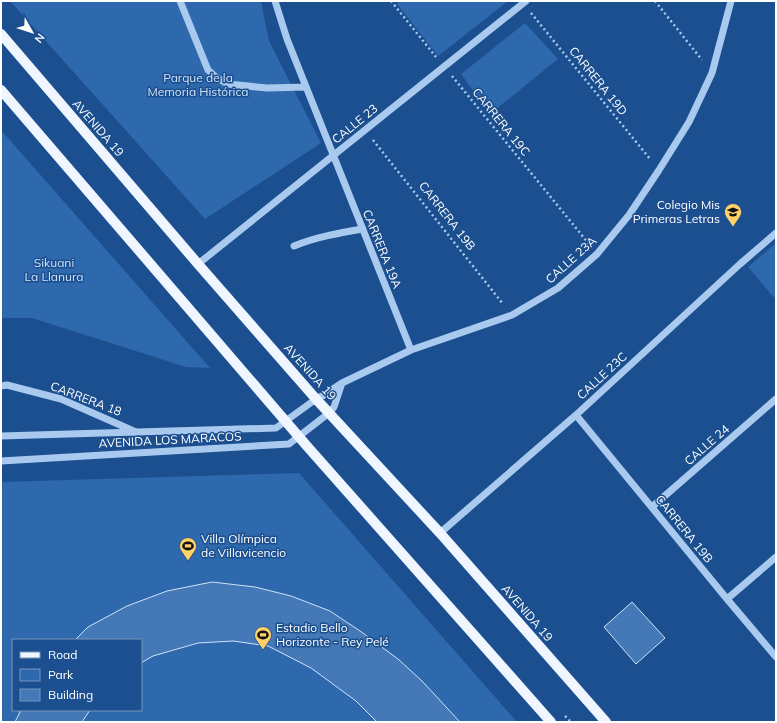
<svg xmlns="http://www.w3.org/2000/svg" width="777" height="723" font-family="Mulish,sans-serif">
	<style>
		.green { fill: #2e69ad; fill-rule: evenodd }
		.building { fill: #4478b7; stroke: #cfe3fa }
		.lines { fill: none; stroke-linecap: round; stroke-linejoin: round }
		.path { stroke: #a9c9ee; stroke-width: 2.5; stroke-dasharray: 2 3; stroke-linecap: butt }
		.minor { stroke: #a9c9ee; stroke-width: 7 }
		.major { stroke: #f0f6ff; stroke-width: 10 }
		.labels { text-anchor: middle; stroke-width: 3; stroke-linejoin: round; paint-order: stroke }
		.park-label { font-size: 12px; fill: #cfe3fa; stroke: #1b4f8f }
		.street-label { font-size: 12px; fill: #fff; stroke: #1b4f8f }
		.poi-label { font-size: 12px; fill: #fff; stroke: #1b4f8f; text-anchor: start }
	</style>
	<rect width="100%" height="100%" fill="#1b4f8f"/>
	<path class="green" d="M10 1H261L269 41 321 143 205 219Z
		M401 1H508L438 56 397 4Z
		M525 23 558 59 490 114 461 74Z
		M1 130 210 368 186 367 32 318H1Z
		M776 243V300L748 267Z
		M299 473 517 722H1V482ZM13 640H141V710H13Z"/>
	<path class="building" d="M212 582 255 587 291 596 330 611 360 631 398 659 422 681 460 722H377L356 701 311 668 268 646 233 641 198 643 153 656 141 663V640H75L88 627 127 606 167 591Z
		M632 602 665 638 636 664 604 627Z
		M21 710H90L82 722H15Z"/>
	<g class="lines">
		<path class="path" d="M391 1 436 57
			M655 1 702 60
			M531 13 650 159
			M452 76 589 244
			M373 140 503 304
			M565 716 571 722"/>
		<path class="minor" d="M180 1 208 70 217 78 228 84 267 88 306 87
			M275 1 287 39 411 350
			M294 246C316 237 339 233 363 229
			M198 264 526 1
			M1 386 7 385 61 399 136 432
			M576 415 727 599 776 657
			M1 436 276 428 316 399 324 395 342 383 411 350 512 315 558 288 597 254 629 215 659 170 689 122 712 73 731 1
			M1 461 289 444 329 413 334 407 342 383
			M652 507 776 399
			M440 533 576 415 740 264 776 233
			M727 599 776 557"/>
		<path class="major" d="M1 34 198 264 316 399 440 533 606 722
			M1 90 306 445 551 722"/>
	</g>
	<defs>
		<symbol id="school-pin" viewBox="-11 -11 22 30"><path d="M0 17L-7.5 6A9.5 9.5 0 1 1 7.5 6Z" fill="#ffd166" stroke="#1b4f8f"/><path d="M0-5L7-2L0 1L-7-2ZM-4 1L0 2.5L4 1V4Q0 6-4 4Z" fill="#111"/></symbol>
		<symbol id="stadium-pin" viewBox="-11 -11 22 30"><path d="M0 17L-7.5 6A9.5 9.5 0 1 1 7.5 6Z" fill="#ffd166" stroke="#1b4f8f"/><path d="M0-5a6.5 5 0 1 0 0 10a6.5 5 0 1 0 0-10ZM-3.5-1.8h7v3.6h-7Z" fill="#111"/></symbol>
	</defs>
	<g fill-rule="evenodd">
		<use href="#school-pin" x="723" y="202" width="20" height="27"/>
		<use href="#stadium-pin" x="178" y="536" width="20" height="27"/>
		<use href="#stadium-pin" x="253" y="625" width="20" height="27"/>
	</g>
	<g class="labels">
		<g class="park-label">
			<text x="198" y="82">Parque de la<tspan x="198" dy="14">Memoria Histórica</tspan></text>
			<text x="54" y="267">Sikuani<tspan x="54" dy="14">La Llanura</tspan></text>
		</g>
		<g class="street-label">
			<text transform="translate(598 81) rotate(51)" y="4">CARRERA 19D</text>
			<text transform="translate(501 122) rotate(51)" y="4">CARRERA 19C</text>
			<text transform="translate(355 124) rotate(-39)" y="4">CALLE 23</text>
			<text transform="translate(98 128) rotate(49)" y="4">AVENIDA 19</text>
			<text transform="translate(447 216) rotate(52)" y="4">CARRERA 19B</text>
			<text transform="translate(382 249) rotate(68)" y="4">CARRERA 19A</text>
			<text transform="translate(571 260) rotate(-42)" y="4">CALLE 23A</text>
			<text transform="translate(310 372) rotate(48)" y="4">AVENIDA 19</text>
			<text transform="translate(602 376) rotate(-43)" y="4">CALLE 23C</text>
			<text transform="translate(86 399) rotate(21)" y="4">CARRERA 18</text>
			<text transform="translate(170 440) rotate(-3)" y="4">AVENIDA LOS MARACOS</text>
			<text transform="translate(707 445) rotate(-41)" y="4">CALLE 24</text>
			<text transform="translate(684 529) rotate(51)" y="4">CARRERA 19B</text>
			<text transform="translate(527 613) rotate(49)" y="4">AVENIDA 19</text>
		</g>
		<g class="poi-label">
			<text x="720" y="209" text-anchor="end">Colegio Mis<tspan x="720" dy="14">Primeras Letras</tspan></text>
			<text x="201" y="543">Villa Olímpica<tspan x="201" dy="14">de Villavicencio</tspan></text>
			<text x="276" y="632">Estadio Bello<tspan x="276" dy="14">Horizonte - Rey Pelé</tspan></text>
		</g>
	</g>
	<rect width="777" height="723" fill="none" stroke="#ffffff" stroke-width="4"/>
	<rect x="12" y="639" width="130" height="72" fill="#1b4f8f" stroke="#7695bc"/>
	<rect x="20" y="652" width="20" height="6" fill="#f0f6ff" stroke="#7695bc"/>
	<text x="48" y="659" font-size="12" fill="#ffffff">Road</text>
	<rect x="20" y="669" width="20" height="12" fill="#2e69ad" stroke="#7695bc"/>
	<text x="48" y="679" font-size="12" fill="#ffffff">Park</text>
	<rect x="20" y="689" width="20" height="12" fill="#4478b7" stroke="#7695bc"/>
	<text x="48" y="699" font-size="12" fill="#ffffff">Building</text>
	<g transform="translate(32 32) rotate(129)" stroke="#1b4f8f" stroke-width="3" paint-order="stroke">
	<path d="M0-3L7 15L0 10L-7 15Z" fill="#ffffff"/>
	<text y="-6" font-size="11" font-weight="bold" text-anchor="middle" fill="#ffffff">N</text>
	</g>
</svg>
